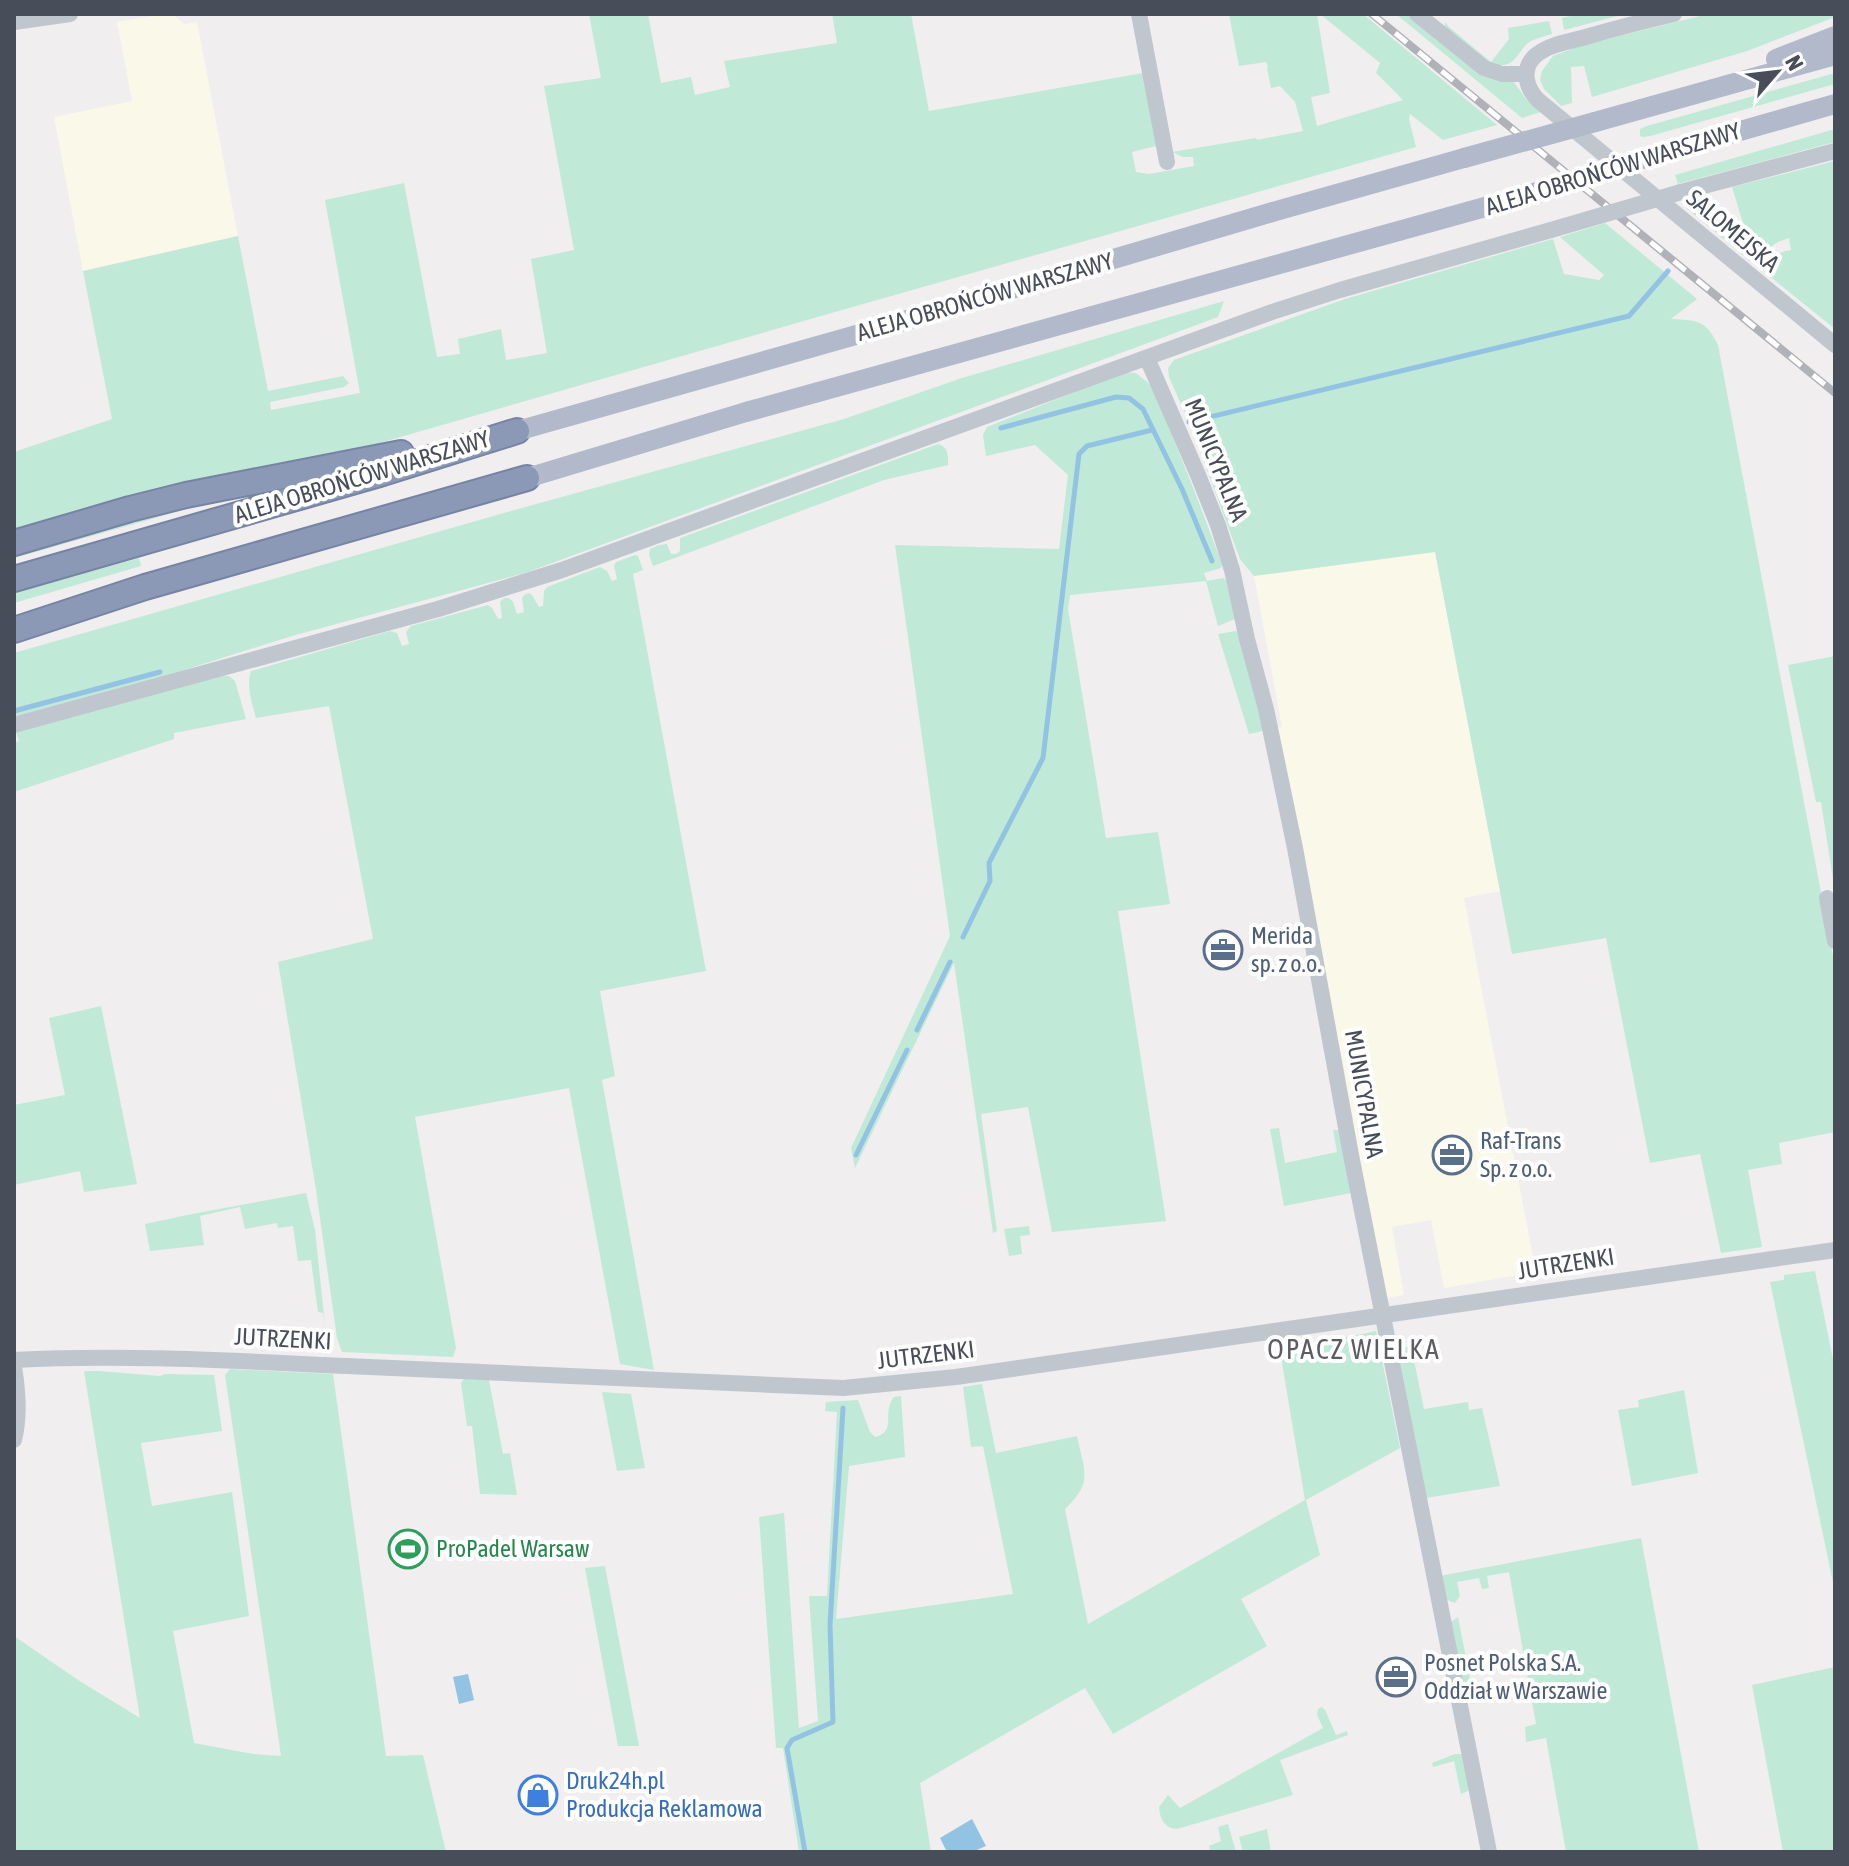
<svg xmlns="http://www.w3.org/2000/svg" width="1849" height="1866" font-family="'Asap Condensed',sans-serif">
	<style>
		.commercial { fill: #faf8e9 }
		.green { fill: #c1e9d8 }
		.water { fill: #93c3e2 }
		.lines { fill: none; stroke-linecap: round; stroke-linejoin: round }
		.stream { stroke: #93c3e2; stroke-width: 5 }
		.highway-casing { stroke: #7684a3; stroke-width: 28 }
		.minor { stroke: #c0c6ce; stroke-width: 16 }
		.major { stroke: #b1b9ca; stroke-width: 20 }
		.highway { stroke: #8b99b7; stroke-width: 24 }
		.rail-casing { stroke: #b1b2b8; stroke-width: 8 }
		.rail { stroke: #fff; stroke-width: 5; stroke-dasharray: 15; stroke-linecap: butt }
		.minor-bridge { stroke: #c0c6ce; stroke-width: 16 }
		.major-bridge { stroke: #b1b9ca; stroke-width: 20 }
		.labels { text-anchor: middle; stroke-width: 8; stroke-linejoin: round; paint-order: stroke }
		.street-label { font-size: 24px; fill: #484e59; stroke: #fff }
		.service-label { font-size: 24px; fill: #4e5e75; stroke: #fff; text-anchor: start }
		.leisure-label { font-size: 24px; fill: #27864d; stroke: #fff; text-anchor: start }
		.shop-label { font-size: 24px; fill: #366cbe; stroke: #fff; text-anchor: start }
		.quarter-label { font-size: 28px; letter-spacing: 2px; fill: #5b5d62; stroke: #fff }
	</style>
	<rect width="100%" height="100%" fill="#f0eeee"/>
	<path class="commercial" d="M165 14H173L184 24 197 22 238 236 83 271 54 117 132 101 117 22Z
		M1435 552 1501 891 1464 898 1536 1272 1444 1288 1431 1220 1392 1227 1404 1295 1386 1298 1276 728 1282 727 1254 576Z"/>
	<path class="green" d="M589 14H648L661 83 691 77 695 95 730 87 724 61 837 43 832 14H911L929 111 1143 73 1156 146 1132 152 1136 172 1149 174 1194 166 1193 157H1183L1172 152 1256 138 1257 140 1303 131 1295 102 1280 86 1271 88 1267 68 1268 66 1266 62 1239 66 1229 14H1317L1330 93 1311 97 1317 126 1403 100 1376 73 1380 63 1320 14H1363L1497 125 1443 140 1410 114 1409 119 1416 147 835 312 345 453 14 534V452L112 419 83 271 238 236 268 391 343 376 349 383 344 387 270 402 271 410 360 393 325 200 404 183 437 357 460 354 458 339 501 329 506 360 547 353 531 259 574 250 544 86 601 78Z
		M1396 14H1408L1476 71 1513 81 1527 100 1541 112 1522 118Z
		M1580 14H1625L1564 30 1562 18Z
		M1708 14H1835V17L1747 51 1592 97 1584 66 1571 67 1572 103 1561 106 1544 89 1540 80 1542 71 1553 56 1579 46Z
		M1549 21 1552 34C1545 36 1537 38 1531 41 1518 49 1517 66 1500 65L1499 68 1489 65 1445 27V22L1449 27 1491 62 1509 39 1508 28Z
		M1835 73V84L1650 136 1642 137 1640 136V129L1647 126Z
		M1835 129V142L1678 184 1675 175Z
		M1835 161V329L1762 270C1769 259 1777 252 1791 250L1789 238 1778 242 1765 251 1744 233 1745 230 1732 187Z
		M1699 202 1737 237C1745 238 1756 247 1759 254L1750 261 1684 206Z
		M1605 223 1697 299 1671 319C1697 320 1706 320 1718 345L1835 967V1132L1779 1143 1782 1164 1748 1170 1762 1247 1721 1253 1700 1154 1650 1163 1606 938 1512 954 1435 552 1254 576 1240 559 1192 429 1169 377 1168 368 1174 360 1345 299 1553 239 1564 274 1599 280 1604 275 1560 237Z
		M1224 301 1218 317 528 572 292 636 162 677 14 717V653L511 511 844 419 962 378Z
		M1125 372 1136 373 1152 386 1196 495 1222 564 1221 568 1204 573 1207 581 1223 578 1226 580 1235 619 1218 626 1206 581 1070 595 1068 609 1106 838 1158 832 1170 904 1118 911 1166 1221 1052 1232 1028 1107 981 1114 997 1231 993 1233 954 963 855 1168 851 1148 950 936 895 545 1059 549 1068 475 1035 445 986 456 983 435 987 427Z
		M938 444C949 448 948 455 948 465L884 480 653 566 649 555 650 549 659 545 667 544 671 554H676L680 551V538Z
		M226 498 14 558V550L191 500Z
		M635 555 638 556 643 570 633 574 706 971 600 991 615 1076 602 1080 654 1370 620 1364 569 1088 415 1117 456 1348 453 1357 342 1352 337 1338 316 1190 278 962 373 939 329 706 256 718C252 703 246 686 251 671L390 631 397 633 402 646 409 644 406 632 411 626 488 605 492 608 498 619 502 618 500 602 504 598H509L513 602 517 614 524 612 522 598 524 595 529 593 532 595 539 607 543 606 544 591 547 587 600 567 607 571 612 581 617 579 614 566 616 562Z
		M139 558 141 566 14 603V593Z
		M1236 631H1238L1267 730 1249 734 1218 634Z
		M1835 656V878L1833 879 1821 802H1816L1788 665Z
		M221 676H229L235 681 246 719 174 733V739L14 792V743L19 741 16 732Z
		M101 1006 137 1184 84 1192 80 1171 14 1185V1105L65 1095 49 1018Z
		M1279 1128 1285 1163 1337 1152 1333 1130H1339L1351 1193 1284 1206 1270 1129Z
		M306 1193 315 1230 325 1325 323 1313 318 1312 311 1260 298 1261 293 1226 278 1228 277 1223 245 1229 240 1207 200 1216 204 1245 150 1251 145 1224 197 1213Z
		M1029 1226 1030 1235 1020 1236 1022 1254 1009 1256 1004 1229Z
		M1815 1271 1835 1369V1592L1770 1282 1784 1280V1275Z
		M1376 1331 1400 1448 1306 1500 1320 1555 1241 1599 1267 1646 1113 1734 1085 1688 920 1783 931 1852H799L783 1748H776L759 1517 784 1513 799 1728 818 1721 809 1596H827L837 1412 825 1411 826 1402 858 1400 870 1432 875 1437C898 1431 881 1413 894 1397L901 1396 905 1457 849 1466 836 1619 1013 1594 983 1446 971 1447 963 1387 982 1384 996 1453 1077 1436C1084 1471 1094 1482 1065 1509L1088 1624 1305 1500 1280 1351Z
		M1411 1346 1424 1409 1468 1402 1469 1410 1482 1408 1500 1486 1426 1498 1398 1349Z
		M230 1369 333 1374 386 1756 423 1755 446 1852H14V1636L78 1680 140 1718 84 1371H99L160 1376 166 1374 214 1375 222 1431 141 1443 152 1506 232 1492 249 1616 173 1631 194 1743 253 1754 281 1756 225 1375Z
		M464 1379 489 1380 503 1454 510 1453 517 1495 480 1494 472 1426H467L461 1383Z
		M1684 1390 1698 1473 1632 1486 1618 1410 1639 1407 1638 1400Z
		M602 1392 631 1394 645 1468 617 1471Z
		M1641 1538 1699 1852H1566L1546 1738 1526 1742 1525 1727 1536 1724 1509 1572 1487 1576 1489 1588 1482 1589 1479 1578 1457 1582 1460 1596 1455 1603 1445 1599 1440 1576Z
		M605 1566 639 1746H618L585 1568Z
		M1458 1617 1475 1704 1466 1701 1451 1622Z
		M1835 1667V1852H1783L1752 1685Z
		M1322 1707 1325 1710 1336 1735 1347 1731 1348 1735 1280 1760 1293 1795 1177 1829C1164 1828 1160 1819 1159 1807L1168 1795 1180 1808 1323 1728 1317 1715 1318 1709Z
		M1455 1754H1462L1470 1790 1461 1794 1454 1761 1433 1767 1432 1763Z
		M1228 1824 1236 1852H1210L1209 1846 1221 1841 1218 1827Z
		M1267 1829 1271 1852H1243L1239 1837Z"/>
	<path class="water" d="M468 1674 474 1700 459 1704 453 1677Z
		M972 1819 986 1846 972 1852H947L940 1838Z"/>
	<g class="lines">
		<path class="stream" d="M1189 422 1629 316 1668 271
			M1001 428 1116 397 1129 398 1143 409 1182 489 1212 561
			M14 711 160 672
			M963 937 990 881 989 863 1043 758 1079 454 1087 446 1152 430
			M917 1030 950 962
			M856 1155 907 1050
			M805 1852 787 1748 792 1740 833 1722 830 1625 843 1408"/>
		<defs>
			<path id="highway" d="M14 543 130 509 186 495 401 453
				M14 579 383 473 517 431
				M14 630 145 587 527 478"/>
		</defs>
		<use href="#highway" class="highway-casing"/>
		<path class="minor" d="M1139 14 1167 162
			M1417 14 1484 68 1502 74H1526
			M1674 14C1644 21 1613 29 1582 38 1567 42 1547 45 1535 56 1521 69 1526 88 1538 100L1835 345
			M14 22 70 14
			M1681 192 1835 151
			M1147 358 1198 475 1218 525 1232 570 1247 639 1266 709 1295 848 1351 1155 1489 1852
			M14 725 438 609 562 570 1272 312 1340 290 1551 230
			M1827 898 1835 941
			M14 1360C125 1354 236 1361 347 1366 512 1374 677 1382 843 1388L956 1377 1835 1250
			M14 1367C18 1391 20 1416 14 1440"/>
		<path class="major" d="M1776 59 1835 36
			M1595 122 1835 55
			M1642 159 1835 104
			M517 431 849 337 1276 211 1464 158
			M527 478 746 412 1514 199"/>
		<use href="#highway" class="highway"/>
		<defs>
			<path id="rail" d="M1372 14 1835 393"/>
		</defs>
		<use href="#rail" class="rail-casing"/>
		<use href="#rail" class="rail"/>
		<path class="minor-bridge" d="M1551 230 1681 192"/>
		<path class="major-bridge" d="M1464 158 1595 122
			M1514 199 1642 159"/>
	</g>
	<defs>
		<symbol id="office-ring" viewBox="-11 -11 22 22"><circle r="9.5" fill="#fff" stroke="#5c6f8a" stroke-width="1.5"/><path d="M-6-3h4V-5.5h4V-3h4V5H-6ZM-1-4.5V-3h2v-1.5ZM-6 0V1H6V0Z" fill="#5c6f8a"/></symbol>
		<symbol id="stadium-ring" viewBox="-11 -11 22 22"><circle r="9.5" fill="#fff" stroke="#2e9e5b" stroke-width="1.5"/><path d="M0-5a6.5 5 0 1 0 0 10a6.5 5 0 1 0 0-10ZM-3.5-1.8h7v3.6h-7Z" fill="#2e9e5b"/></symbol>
		<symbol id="shop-ring" viewBox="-11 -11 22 22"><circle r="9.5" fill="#fff" stroke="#3f7fe0" stroke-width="1.5"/><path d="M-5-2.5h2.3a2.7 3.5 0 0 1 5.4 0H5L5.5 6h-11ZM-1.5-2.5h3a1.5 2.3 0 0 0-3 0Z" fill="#3f7fe0"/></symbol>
	</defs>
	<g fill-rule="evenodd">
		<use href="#office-ring" x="1201" y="928" width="44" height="44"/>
		<use href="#office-ring" x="1430" y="1133" width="44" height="44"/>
		<use href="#stadium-ring" x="386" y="1527" width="44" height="44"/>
		<use href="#office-ring" x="1374" y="1655" width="44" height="44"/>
		<use href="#shop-ring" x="516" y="1773" width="44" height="44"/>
	</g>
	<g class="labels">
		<g class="street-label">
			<text transform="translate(1613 169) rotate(-17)" y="8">ALEJA OBROŃCÓW WARSZAWY</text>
			<text transform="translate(1733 231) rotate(40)" y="8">SALOMEJSKA</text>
			<text transform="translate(985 297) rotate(-16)" y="8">ALEJA OBROŃCÓW WARSZAWY</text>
			<text transform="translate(1216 460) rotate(68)" y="8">MUNICYPALNA</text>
			<text transform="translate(362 477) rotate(-17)" y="8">ALEJA OBROŃCÓW WARSZAWY</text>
			<text transform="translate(1364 1094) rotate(80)" y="8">MUNICYPALNA</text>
			<text transform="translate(1566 1264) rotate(-9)" y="8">JUTRZENKI</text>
			<text transform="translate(283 1339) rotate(3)" y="8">JUTRZENKI</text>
			<text transform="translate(926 1355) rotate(-7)" y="8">JUTRZENKI</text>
		</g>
		<g class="service-label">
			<text x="1251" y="944">Merida<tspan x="1251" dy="28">sp. z o.o.</tspan></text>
			<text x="1480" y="1149">Raf-Trans<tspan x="1480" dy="28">Sp. z o.o.</tspan></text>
			<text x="1424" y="1671">Posnet Polska S.A.<tspan x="1424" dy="28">Oddział w Warszawie</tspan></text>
		</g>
		<g class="leisure-label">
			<text x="436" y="1557">ProPadel Warsaw</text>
		</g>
		<g class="shop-label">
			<text x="566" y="1789">Druk24h.pl<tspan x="566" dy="28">Produkcja Reklamowa</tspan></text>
		</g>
		<g class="quarter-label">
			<text x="1354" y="1359">OPACZ WIELKA</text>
		</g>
	</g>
	<rect width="1849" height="1866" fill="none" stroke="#484e59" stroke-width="32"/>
	<g transform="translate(1777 72) rotate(62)" stroke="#ffffff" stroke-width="6" paint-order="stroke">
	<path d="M0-6L14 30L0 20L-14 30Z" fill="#484e59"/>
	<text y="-12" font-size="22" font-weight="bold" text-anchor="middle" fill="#484e59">N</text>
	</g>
</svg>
